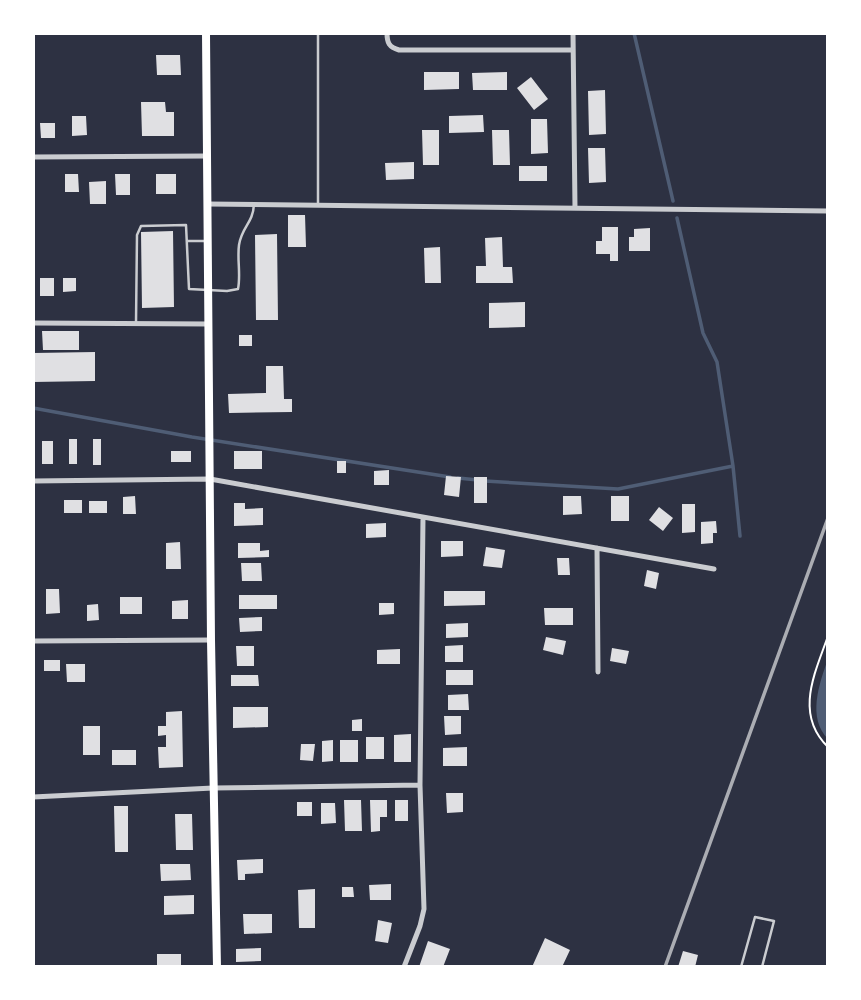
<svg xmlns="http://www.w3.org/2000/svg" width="861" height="1000" font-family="Lato,sans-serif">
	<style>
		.water { fill: #4f5d75 }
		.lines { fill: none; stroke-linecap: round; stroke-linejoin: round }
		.stream { stroke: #4f5d75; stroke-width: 3.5 }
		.building { fill: #e0e0e3 }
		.path { stroke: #fff; stroke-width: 2 }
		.service { stroke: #caccd0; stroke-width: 2.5 }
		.minor { stroke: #caccd0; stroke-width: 5 }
		.secondary { stroke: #fff; stroke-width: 8 }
		.rail { stroke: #abadb3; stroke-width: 3.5 }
	</style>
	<rect width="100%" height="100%" fill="#2d3142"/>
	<path class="water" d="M828 659V739C807 718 819 684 828 659Z"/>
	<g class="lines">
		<path class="stream" d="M634 33 673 201
			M677 218 703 333 717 362 733 466 740 536
			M33 408 192 437 450 477
			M458 478 478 480
			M485 481 618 489 733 466"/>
	</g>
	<path class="building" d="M156 55H180L181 75H157Z
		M424 72H459V89L424 90Z
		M507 72V90H473L472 73Z
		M531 77 548 99 534 110 517 88Z
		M605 90 606 134 589 135 588 91Z
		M141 102H165L166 112H174V136H142Z
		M483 115 484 132 449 133V116Z
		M72 116H86L87 135 72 136Z
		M531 119H547L548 153 531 154Z
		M40 123H55V138H41Z
		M422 130H439V165H423Z
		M492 130H509L510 165H493Z
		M588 148H605L606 182 589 183Z
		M414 162V179L386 180 385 163Z
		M519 166H547V181H519Z
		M65 174H78L79 192H65Z
		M115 174H130V195H116Z
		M156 174H176V194H156Z
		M106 181V204H90L89 182Z
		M288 215H305L306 247H288Z
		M602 227H618V261H610V254H596V241H602Z
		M650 228V251H629V237H634V229Z
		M173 231 174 307 142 308 141 232Z
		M277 234 278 320H256L255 235Z
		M502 237 503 267H512L513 283H476V266H486L485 238Z
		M440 247 441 283H425L424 248Z
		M40 278H54V296H40Z
		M63 278H76V291L63 292Z
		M525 302V327L489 328V303Z
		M42 331H79V350H43Z
		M239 335H252V346H239Z
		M95 352V381L33 382V353Z
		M266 366H283L284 399H292V412L229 413 228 394 266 393Z
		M69 439H77V464H69Z
		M93 439H101V465H93Z
		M42 441H53V464H42Z
		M171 451H191V462H171Z
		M234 451H262V469H234Z
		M337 461H346V473H337Z
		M389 470V485H374V471Z
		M446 476 461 477 459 497 444 495Z
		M474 477H487V503H474Z
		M135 496 136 514H123V497Z
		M563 496H581L582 514 563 515Z
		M611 496H629V521H611Z
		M64 500H82V513H64Z
		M89 501H107V513H89Z
		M234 503H245V509L263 508V525L234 526Z
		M682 504H695V532L682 533Z
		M659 507 673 518 663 531 649 520Z
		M716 521 717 533H713V543L701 544V522Z
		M386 523V537L366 538V524Z
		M441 541H463V556L441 557Z
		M180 542 181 569H166V543Z
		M238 543H260V551L269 550V557L238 558Z
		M486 547 505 550 502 568 483 566Z
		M557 558H569L570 575H558Z
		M241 563H261L262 581H242Z
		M647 570 659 573 656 589 644 586Z
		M46 589H59L60 613 46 614Z
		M444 591H485V605L444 606Z
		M239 595H277V609H239Z
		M120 597H142V614H120Z
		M188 600V619H172V601Z
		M379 603H394V614L379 615Z
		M98 604 99 620 87 621V605Z
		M544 608H573V625H545Z
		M262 617V631L240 632 239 618Z
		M468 623V637L446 638V624Z
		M546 637 566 641 563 655 543 650Z
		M463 645V662H445V646Z
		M236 646H254V666H237Z
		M612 648 629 651 626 664 610 661Z
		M400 649V664H377V650Z
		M44 660H60V671H44Z
		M66 664H85V682H67Z
		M446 670H473V685H446Z
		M231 675H258L259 686H231Z
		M468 694 469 710H448V695Z
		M233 707H268V727L233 728Z
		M182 711 183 767 159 768 158 747H166V735L158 736V726H166V712Z
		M444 716H461V734L445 735Z
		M362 719V731H352V720Z
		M83 726H100V755H83Z
		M411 734V762H394V735Z
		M366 737H384V759H366Z
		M333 740V761L322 762V741Z
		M340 740H358V762H340Z
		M301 744H315L313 761 300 760Z
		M467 747V766H443V748Z
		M112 750H136V765H112Z
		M446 793H463V812L447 813Z
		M344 800H361L362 831H345Z
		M370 800H387V817H380V831L371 832Z
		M395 800H408V821H395Z
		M297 802H312V816H297Z
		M321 803H335L336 823 321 824Z
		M114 806H128V852H115Z
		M175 814H192L193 850H176Z
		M263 859V873L245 874V880H238L237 860Z
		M160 864H190L191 880 161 881Z
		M391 884V900H370L369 885Z
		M342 887H353L354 897H342Z
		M315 889V928H299L298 890Z
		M194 895V914L164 915V896Z
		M243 914H272V933L244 934Z
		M378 920 392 923 388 943 375 941Z
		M545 938 570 950 562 967H532Z
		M428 941 450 949 443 967H419Z
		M261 948V961L236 962V949Z
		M683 951 698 955 695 967H678Z
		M157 954H181V967H157Z"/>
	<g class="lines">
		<path class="path" d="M828 636C815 673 794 714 828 747"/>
		<path class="service" d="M318 33V205
			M187 241H205
			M136 323 137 235 141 226 186 225 189 289 227 291 238 289C241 275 237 259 239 245 242 226 253 224 254 204
			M741 967 755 917 774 921 762 967"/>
		<path class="minor" d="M387 33C387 43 389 47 399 50H573
			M573 33 575 208
			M33 157 207 156
			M208 204 828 211
			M33 323 209 324
			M33 481 210 479 714 569
			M597 548 598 672
			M33 641 211 640
			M33 797 213 788 420 785
			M404 967 420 926 424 909 420 785 423 517"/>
		<path class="secondary" d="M206 33 211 640 217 967"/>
		<path class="rail" d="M665 967 828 518"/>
	</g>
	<rect width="861" height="1000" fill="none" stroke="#ffffff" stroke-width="70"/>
</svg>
